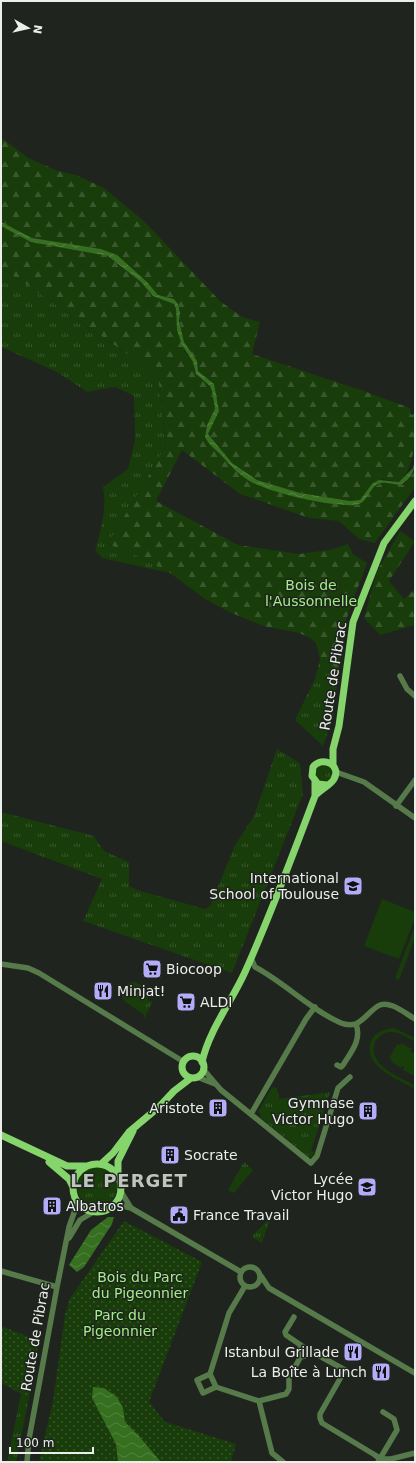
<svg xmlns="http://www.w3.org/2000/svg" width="416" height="1463" font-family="'DejaVu Sans',sans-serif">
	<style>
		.grass { fill: url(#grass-tufts) }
		.forest { fill: url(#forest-firs) }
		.park { fill: url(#park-dots) }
		.garden { fill: #183c0a }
		.water { fill: url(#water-waves) }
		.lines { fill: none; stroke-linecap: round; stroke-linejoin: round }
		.minor { stroke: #567a4a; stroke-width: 5.5 }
		.major { stroke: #86d46c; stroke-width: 7 }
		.labels { text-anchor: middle; stroke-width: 3; stroke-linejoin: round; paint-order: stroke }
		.park-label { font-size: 14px; fill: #a0ee87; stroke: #1f241e }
		.street-label { font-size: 14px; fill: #ebeeea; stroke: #1f241e }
		.poi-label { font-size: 14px; fill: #ebeeea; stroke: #1f241e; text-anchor: end }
		.district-label { font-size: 18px; font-weight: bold; letter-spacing: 1px; fill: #c0c6be; stroke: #1f241e }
	</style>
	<defs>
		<pattern id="grass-tufts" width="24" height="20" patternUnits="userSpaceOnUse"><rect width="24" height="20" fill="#183c0a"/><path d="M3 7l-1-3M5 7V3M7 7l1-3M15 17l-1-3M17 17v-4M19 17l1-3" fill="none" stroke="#3a582e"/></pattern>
		<pattern id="forest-firs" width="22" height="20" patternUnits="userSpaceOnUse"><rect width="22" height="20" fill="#183c0a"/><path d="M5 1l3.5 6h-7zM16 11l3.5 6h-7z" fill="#3a582e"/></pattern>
		<pattern id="park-dots" width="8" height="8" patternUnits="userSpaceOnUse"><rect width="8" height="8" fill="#183c0a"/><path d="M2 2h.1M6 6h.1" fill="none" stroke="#3a582e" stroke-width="1.8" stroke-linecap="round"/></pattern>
		<pattern id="water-waves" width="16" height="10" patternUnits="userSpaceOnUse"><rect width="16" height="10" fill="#366f20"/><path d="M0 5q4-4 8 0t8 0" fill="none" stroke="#538441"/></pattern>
	</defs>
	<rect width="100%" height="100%" fill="#1f241e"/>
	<path class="grass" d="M1 267 158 375 166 446 108 544 136 555 170 573 102 558 95 550C101 530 107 508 103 487L128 469 135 440 134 396 115 387 87 392 57 372 1 347Z
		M320 659 339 669 333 717 323 746 295 720 315 679Z
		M277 749 300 763 303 794 232 973 83 921 102 879 1 841V812L94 836 104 851 129 862V886L137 890 205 909 210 906 235 845 254 816Z
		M315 773a9 9 0 1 1 18 0a9 9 0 1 1-18 0Z
		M134 982 143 986 149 1001H153L144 1019V1015L123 1000C121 991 124 984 134 982Z
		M272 1087 277 1088 279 1099 330 1092 311 1151 315 1152 312 1157H309L260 1117 261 1114 258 1112Z
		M244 1162 253 1170 234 1193 228 1190Z
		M77 1187a20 20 0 1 1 40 0a20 20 0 1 1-40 0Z
		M267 1221 269 1222 262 1243 251 1237Z
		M21 1394 29 1398 16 1462H7Z"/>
	<path class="forest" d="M1 137 28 158 58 171 76 175 104 188 144 221 220 301 242 317 260 322 252 354 364 391 410 408 411 415 415 414C415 438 416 467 399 482L383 479 368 489 360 500 350 501 300 493 257 480 232 463 208 434 211 425 217 416 211 381 198 371 197 361 187 349 181 332 178 304 175 299 158 295 117 255 101 249 32 238 1 222Z
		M1 226 38 243 108 256 141 282 153 296 174 304 176 309V319L185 352 193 362 194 369 200 378 210 386 212 391 215 409 207 425 205 437C211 448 247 479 259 485 273 493 340 507 355 505 368 503 369 487 380 484 396 478 400 497 415 470V487L375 543 359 539 339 521 309 518 240 494 182 450 156 501 238 545 299 554 329 550 348 544 353 554 367 563 346 620 339 669 320 659 316 643 310 638 299 633 263 626 229 612 205 599 170 573 136 555 108 544 166 446 158 375 1 267Z
		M400 531 415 541 389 581 404 599 415 589V625L380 635 364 618 377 571Z"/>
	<path class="park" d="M124 1221 202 1262 149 1402 165 1422 236 1444 231 1462H39L53 1401 65 1315 69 1300Z
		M1 1326 39 1341 29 1398 1 1383Z"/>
	<path class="garden" d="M382 899 415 912V918L399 959 364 946Z
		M415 926V938L399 980 395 978Z
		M394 1028 415 1038V1042C400 1033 387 1025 375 1042 367 1066 399 1076 415 1086V1089C398 1079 362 1067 371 1041 375 1032 384 1029 394 1028Z
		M401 1043 412 1049 410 1051 413 1053 415 1051 414 1076 403 1070 404 1067 402 1066 401 1068 391 1062 392 1060 389 1058 397 1044 400 1045Z"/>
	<path class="water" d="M1 222 32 238 101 249 117 255 147 282 158 295 174 299 178 304 180 313 179 321 184 342 197 361 198 371 214 384 219 411 208 434 232 463 257 480 300 493 350 501 360 500 372 484 379 480 399 482 413 468 415 460C415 472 411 479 400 485 394 485 388 482 382 483 369 484 369 504 355 505 331 507 268 493 248 480 237 473 229 464 221 455 215 449 209 445 205 437L207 425 215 409 212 391 210 386 196 374 193 362 182 345 177 330 176 309 174 304 153 296 141 282 108 256 31 242 1 226Z
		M108 1217H114L112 1224 84 1267 77 1272 69 1265 91 1230Z
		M93 1387 104 1388 117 1397 123 1408 125 1422 138 1435 161 1462H118L116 1444 92 1398Z"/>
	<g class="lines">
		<path class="minor" d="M400 676 407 689 415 696
			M336 772 364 782 415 818
			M396 806 415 780
			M251 958 255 967C285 983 311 1010 341 1023 346 1025 351 1025 356 1024 365 1019 370 1011 378 1006 389 999 406 1014 415 1019
			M1 964 28 968 39 973 184 1062
			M337 1065 341 1067 343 1065C351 1052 362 1040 356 1024
			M203 1069 221 1090 311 1163 317 1156 338 1088 350 1077
			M197 1077 215 1084
			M251 1114 306 1019 315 1007
			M120 1190 131 1208
			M114 1204 131 1208 241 1272
			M69 1238 80 1220 95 1211
			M240 1277a10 10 0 1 1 20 0a10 10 0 1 1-20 0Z
			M1 1271 57 1287
			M261 1276 269 1288 415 1373
			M294 1317 285 1332 286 1335 305 1348
			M298.5 1352a4.5 4.5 0 1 1 9 0a4.5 4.5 0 1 1-9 0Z
			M307 1349 345 1370 320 1414V1418L322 1423 375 1455 380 1459H391L415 1453
			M210 1374 229 1313 245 1286
			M210 1374 216 1387 203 1393 197 1380Z
			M216 1387 259 1401 272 1453 283 1462
			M259 1401 286 1394 289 1389V1378L301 1356
			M27 1462 29 1439 57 1287 69 1227 75 1210 76 1199
			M378 1462 397 1430 394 1419 383 1412"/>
		<path class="major" d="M333 765V749L339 726 353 622 384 543 415 501
			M315 796C320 790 332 784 334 779 342 765 322 755 313 767L312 776 318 784 327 785
			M182 1067a11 11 0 1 1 22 0a11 11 0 1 1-22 0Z
			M202 1062C209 1030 232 1001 245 972 271 914 293 855 315 796V782
			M1 1135 67 1166H85
			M49 1162 69 1179 73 1187
			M101 1164 113 1153 129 1132 160 1106 174 1091 191 1078
			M73 1188a24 24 0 1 1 48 0a24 24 0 1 1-48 0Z
			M118 1177V1161L133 1131"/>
	</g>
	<defs>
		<symbol id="school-square" viewBox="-11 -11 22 22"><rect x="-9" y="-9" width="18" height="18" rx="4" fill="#b4acf9" stroke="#1f241e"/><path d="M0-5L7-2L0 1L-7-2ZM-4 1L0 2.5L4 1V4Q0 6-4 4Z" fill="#111"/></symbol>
		<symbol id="supermarket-square" viewBox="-11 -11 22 22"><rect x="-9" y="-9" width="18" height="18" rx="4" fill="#b4acf9" stroke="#1f241e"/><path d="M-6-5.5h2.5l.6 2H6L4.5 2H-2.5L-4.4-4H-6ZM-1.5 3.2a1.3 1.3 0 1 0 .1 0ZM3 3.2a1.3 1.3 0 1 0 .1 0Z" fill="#111"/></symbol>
		<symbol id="restaurant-square" viewBox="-11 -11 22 22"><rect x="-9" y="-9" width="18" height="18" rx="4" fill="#b4acf9" stroke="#1f241e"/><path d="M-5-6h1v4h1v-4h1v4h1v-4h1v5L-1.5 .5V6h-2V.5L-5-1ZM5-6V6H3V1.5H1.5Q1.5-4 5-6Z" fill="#111"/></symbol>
		<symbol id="building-square" viewBox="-11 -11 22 22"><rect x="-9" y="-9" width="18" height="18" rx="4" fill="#b4acf9" stroke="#1f241e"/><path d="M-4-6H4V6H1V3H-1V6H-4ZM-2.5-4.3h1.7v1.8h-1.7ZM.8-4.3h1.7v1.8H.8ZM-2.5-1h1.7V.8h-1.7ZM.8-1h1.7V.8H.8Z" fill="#111"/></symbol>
		<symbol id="civic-square" viewBox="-11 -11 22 22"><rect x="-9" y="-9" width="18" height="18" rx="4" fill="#b4acf9" stroke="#1f241e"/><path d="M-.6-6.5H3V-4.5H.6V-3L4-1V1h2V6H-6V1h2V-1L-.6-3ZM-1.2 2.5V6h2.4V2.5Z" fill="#111"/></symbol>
	</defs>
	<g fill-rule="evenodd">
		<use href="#school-square" x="342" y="875" width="22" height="22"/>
		<use href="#supermarket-square" x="141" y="958" width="22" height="22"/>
		<use href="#restaurant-square" x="92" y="980" width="22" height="22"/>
		<use href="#supermarket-square" x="175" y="991" width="22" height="22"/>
		<use href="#building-square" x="207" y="1097" width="22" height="22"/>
		<use href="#building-square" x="357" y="1100" width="22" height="22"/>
		<use href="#building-square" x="159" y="1144" width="22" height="22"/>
		<use href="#school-square" x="356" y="1176" width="22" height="22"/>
		<use href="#building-square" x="41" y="1195" width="22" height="22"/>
		<use href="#civic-square" x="168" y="1204" width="22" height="22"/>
		<use href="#restaurant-square" x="342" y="1341" width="22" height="22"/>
		<use href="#restaurant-square" x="370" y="1361" width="22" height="22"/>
	</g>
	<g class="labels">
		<g class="park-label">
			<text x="311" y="590">Bois de<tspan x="311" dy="16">l'Aussonnelle</tspan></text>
			<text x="140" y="1282">Bois du Parc<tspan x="140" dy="16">du Pigeonnier</tspan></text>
			<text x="120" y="1320">Parc du<tspan x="120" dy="16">Pigeonnier</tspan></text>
		</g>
		<g class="street-label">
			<text transform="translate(333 676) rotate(-81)" y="5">Route de Pibrac</text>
			<text transform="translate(35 1337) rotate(-80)" y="5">Route de Pibrac</text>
		</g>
		<g class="poi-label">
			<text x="339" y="883">International<tspan x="339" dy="16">School of Toulouse</tspan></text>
			<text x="166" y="974" text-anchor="start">Biocoop</text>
			<text x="117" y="996" text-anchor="start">Minjat!</text>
			<text x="200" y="1007" text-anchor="start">ALDI</text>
			<text x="354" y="1108">Gymnase<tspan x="354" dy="16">Victor Hugo</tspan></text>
			<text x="204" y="1113">Aristote</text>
			<text x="184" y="1160" text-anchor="start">Socrate</text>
			<text x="353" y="1184">Lycée<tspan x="353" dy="16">Victor Hugo</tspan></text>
			<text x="66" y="1211" text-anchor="start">Albatros</text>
			<text x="193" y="1220" text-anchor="start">France Travail</text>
			<text x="339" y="1357">Istanbul Grillade</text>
			<text x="367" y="1377">La Boîte à Lunch</text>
		</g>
		<g class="district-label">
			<text x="129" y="1187">LE PERGET</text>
		</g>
	</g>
	<rect width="416" height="1463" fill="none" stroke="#ebeeea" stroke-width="4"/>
	<g transform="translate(28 28) rotate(98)" stroke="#1f241e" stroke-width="3" paint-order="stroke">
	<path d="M0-3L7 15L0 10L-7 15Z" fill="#ebeeea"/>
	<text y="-6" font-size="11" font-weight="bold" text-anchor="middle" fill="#ebeeea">N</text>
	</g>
	<path d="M10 1447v6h83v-6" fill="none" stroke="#ebeeea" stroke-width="2"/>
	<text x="16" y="1447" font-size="12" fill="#ebeeea" stroke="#1f241e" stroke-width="3" paint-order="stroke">100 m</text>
</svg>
